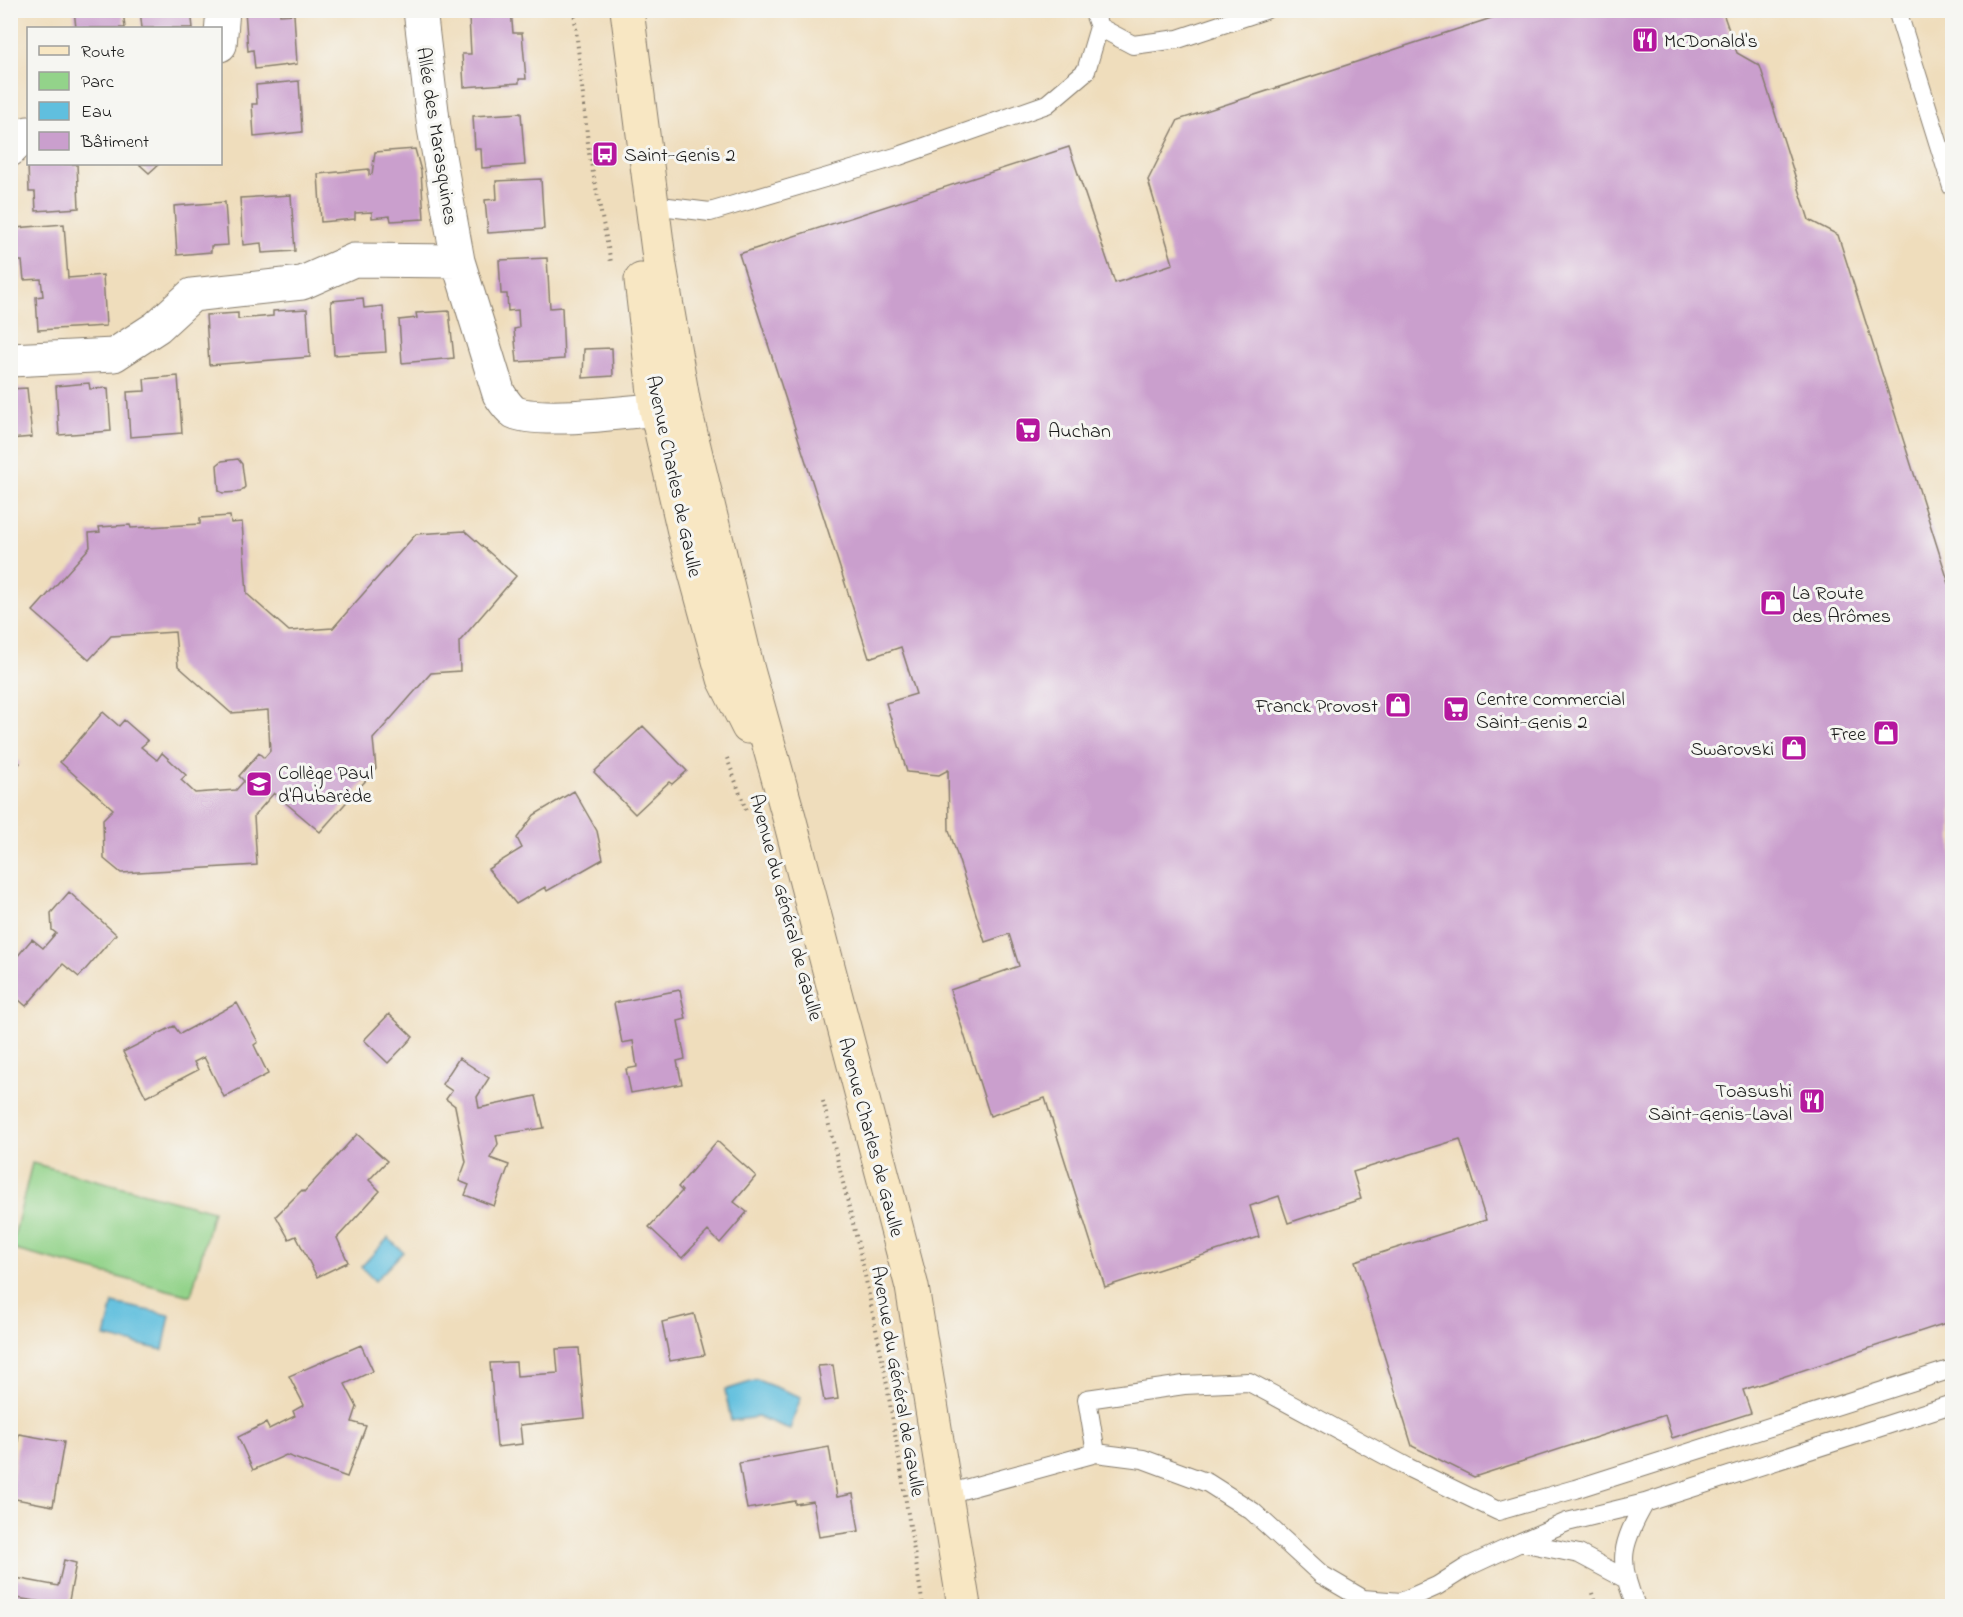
<svg xmlns="http://www.w3.org/2000/svg" width="1963" height="1617" font-family="'Indie Flower',sans-serif">
	<style>
		.green { fill: #93d38a; stroke: #587853; stroke-width: 1.5 }
		.water { fill: #60bfde; stroke: #3e6e7d; stroke-width: 1.5 }
		.building { fill: #ca9fcd }
		.lines { fill: none; stroke-linecap: round; stroke-linejoin: round }
		.lane-casing { stroke: #867c6c; stroke-width: 20 }
		.street-casing { stroke: #867c6c; stroke-width: 35 }
		.secondary-casing { stroke: #867c6c; stroke-width: 35 }
		.path { stroke: #867c6c; stroke-width: 4; stroke-dasharray: 1.5 4.5; stroke-linecap: butt }
		.lane { stroke: #fff; stroke-width: 18 }
		.street { stroke: #fff; stroke-width: 33 }
		.secondary { stroke: #f8e7c3; stroke-width: 33 }
		.labels { text-anchor: middle; stroke-width: 6; stroke-linejoin: round; paint-order: stroke }
		.poi-label { font-size: 20px; fill: #1c1c1c; stroke: #f6f6f2; text-anchor: start }
		.street-label { font-size: 20px; fill: #1c1c1c; stroke: #f6f6f2 }
	</style>
	<rect width="100%" height="100%" fill="#f6f6f2"/>
	<filter id="ink" filterUnits="userSpaceOnUse"><feTurbulence type="fractalNoise" baseFrequency=".0167" numOctaves="2"/><feDisplacementMap in="SourceGraphic" scale="12" xChannelSelector="R" yChannelSelector="G"/><feConvolveMatrix kernelMatrix="1 2 1 2 8 2 1 2 1" color-interpolation-filters="sRGB"/></filter>
	<filter id="wash" filterUnits="userSpaceOnUse"><feTurbulence type="fractalNoise" baseFrequency=".008" numOctaves="4" result="noise"/><feDisplacementMap in="SourceGraphic" scale="24" xChannelSelector="R" yChannelSelector="G"/><feGaussianBlur stdDeviation="1.35" result="paint"/><feColorMatrix in="noise" values="0 0 0 0 0 0 0 0 0 0 0 0 0 0 0 0 0 1.4 0 .05"/><feComposite in="paint" operator="in"/></filter>
	<g filter="url(#wash)">
		<rect width="100%" height="100%" fill="#efddbc"/>
		<path class="green" d="M32 1163 213 1211 191 1296 11 1249Z"/>
		<path class="water" d="M388 1238 403 1252 375 1281 361 1267Z
			M113 1303 170 1315 163 1350 105 1337Z
			M757 1380 801 1397 790 1429 758 1417 731 1421 725 1390Z"/>
		<g id="blocks">
			<path class="building" d="M74 10H123L125 28H76Z
				M140 10H191L193 28H142Z
				M245 10H279L280 15 294 14 297 64 255 69 253 50 248 51Z
				M463 10H511L513 33H522L526 79H519V83L464 87 462 54H471L469 17 463 18Z
				M1516 10H1722L1737 53 1760 66 1809 220 1838 235 1952 593V1321L1743 1390 1751 1413 1672 1438 1665 1415 1474 1477 1412 1446 1355 1261 1486 1220 1460 1139 1353 1172 1361 1199 1288 1223 1279 1196 1250 1206 1259 1237 1105 1287 1045 1098 990 1116 950 990 1019 966 1009 934 985 942 949 830 948 770 939 775 907 772 886 703 916 694 901 647 869 658 739 254 1069 147 1115 283 1173 264 1148 180 1178 120Z
				M299 81 302 132 254 137 252 104H257L256 85Z
				M521 113 525 165 482 168 481 149H475L473 116Z
				M415 149 421 171 424 219 391 221 390 216 372 218V212L355 213V219L321 222 318 174 369 169V175L372 174 375 152Z
				M28 164H77L79 208 36 211 35 192H29Z
				M139 164H159L149 173Z
				M541 179 544 229 488 233 485 200 497 199 496 181Z
				M291 195 295 251 262 253 261 243 243 245 240 198Z
				M225 202 228 245 211 246V252L177 255 174 206Z
				M64 224 68 278 103 275 106 326 38 330 36 297 43 296 41 279 24 280 22 261H18L15 228Z
				M547 258 550 308 562 307 564 359 517 362 514 329 519 328 518 310 508 311 507 294H501L499 260Z
				M363 298 364 308 383 306 386 352 334 355 331 301Z
				M307 309 310 357 209 365 206 315 238 313V319L273 316V311Z
				M449 311 454 358 402 363 399 320 417 318 416 313Z
				M612 348 613 376 583 378 584 349Z
				M178 376 182 433 130 437 127 392 145 391 144 379Z
				M89 383 90 389 108 388 111 431 59 435 56 386Z
				M27 388 32 437 10 439V389Z
				M238 459 242 464 245 487 240 492 223 493 219 491 217 465 222 461Z
				M230 516 231 523 242 522 247 594 289 631 333 628 416 534 465 531 516 576 459 642 460 671 431 673 373 739 376 769 320 832 274 793 254 816 257 865 121 873 104 859 103 819 113 809 60 762 103 712 119 726 124 720 148 741 141 747 157 760 162 753 186 775 181 780 195 793 236 790 244 781 239 776 259 753 264 758 270 751 268 710 231 713 178 666 175 632 111 636 89 660 33 611 90 547 89 533 100 532 99 527 130 525 131 528 200 524V518Z
				M643 726 687 771 672 784 669 782 635 814 594 772Z
				M10 755 20 763 10 774Z
				M574 791 597 831 603 859 547 891 545 887 516 904 488 869 522 848 517 838 534 815Z
				M69 892 116 934 79 977 63 964 26 1006 12 994 10 997V954L16 958 32 939 43 948 56 933 52 930 51 913Z
				M680 990 686 1019 678 1021 685 1059 677 1061 682 1084 631 1093 626 1069 637 1067 633 1041 622 1043 614 1003Z
				M237 1003 258 1042 254 1045 268 1074 224 1097 204 1057 194 1062 198 1070 146 1097 123 1052 174 1026 180 1034Z
				M389 1014 413 1037 388 1063 364 1040Z
				M459 1058 489 1078 477 1097 479 1108 536 1096 544 1128 496 1135 498 1144 490 1158 509 1165 494 1206 465 1195 469 1185 459 1181 466 1162 455 1106 446 1099 452 1091 442 1084Z
				M357 1134 387 1161 369 1180 380 1191 337 1238 348 1262 317 1277 296 1236 289 1239 276 1216 302 1190 304 1192Z
				M717 1141 756 1176 734 1202 747 1212 720 1243 708 1231 682 1258 649 1227 682 1191 678 1187Z
				M694 1314 705 1355 670 1361 662 1322Z
				M361 1345 373 1371 345 1384 357 1407 352 1422 366 1426 347 1477 286 1455 253 1470 238 1437 266 1423 269 1429 295 1416 293 1411 304 1405 289 1376Z
				M579 1348 585 1418 520 1425 522 1444 497 1447 490 1363 516 1362 517 1376 558 1373 556 1349Z
				M833 1365 838 1399 824 1401 818 1366Z
				M19 1434 64 1442 53 1506 10 1498Z
				M829 1447 837 1497 853 1494 859 1531 819 1537 813 1501 795 1504V1501L747 1509 739 1463Z
				M64 1560 76 1563 68 1606 10 1597V1577L58 1586Z
				M566 1602 567 1606H543V1605Z"/>
		</g>
	</g>
	<g filter="url(#ink)">
		<use href="#blocks" fill-opacity="0" stroke="#867c6c" stroke-width="1.5"/>
		<g class="lines">
			<defs>
				<path id="lane" d="M1897 10 1952 187
					M1099 27 1133 45 1178 39 1265 10
					M652 205 710 212 899 156 1047 104 1086 71 1099 27 1093 10
					M1096 1453 1087 1399 1184 1385 1249 1382 1409 1468 1498 1511 1575 1489 1952 1369
					M947 1494 1096 1453 1143 1459 1208 1483 1252 1511 1322 1575 1363 1599 1401 1602 1437 1586 1467 1567 1521 1542 1567 1522 1645 1503
					M1521 1542 1579 1554 1624 1578
					M1636 1606C1617 1562 1621 1544 1645 1503L1952 1404"/>
				<path id="street" d="M420 10 434 128 458 261 499 394C503 400 508 408 514 412 539 425 652 410 684 405
					M220 45 223 10
					M10 150 28 133
					M10 360 114 355 157 327 192 295 302 283 354 260 458 261"/>
				<path id="secondary" d="M627 10 660 266 684 405 748 670 789 817 912 1287 964 1606
					M641 280 656 410 685 536 724 679 748 727"/>
			</defs>
			<use href="#lane" class="lane-casing"/>
			<use href="#street" class="street-casing"/>
			<use href="#secondary" class="secondary-casing"/>
			<path class="path" d="M574 10 589 153 611 262
				M727 758 746 810
				M823 1101 861 1256 885 1373 923 1606
				M1592 1593 1596 1606"/>
			<use href="#lane" class="lane"/>
			<use href="#street" class="street"/>
			<use href="#secondary" class="secondary"/>
		</g>
	</g>
	<defs>
		<symbol id="restaurant-square" viewBox="-11 -11 22 22"><rect x="-9" y="-9" width="18" height="18" rx="4" fill="#b5179e" stroke="#f6f6f2"/><path d="M-5-6h1v4h1v-4h1v4h1v-4h1v5L-1.5 .5V6h-2V.5L-5-1ZM5-6V6H3V1.5H1.5Q1.5-4 5-6Z" fill="#fff"/></symbol>
		<symbol id="bus-square" viewBox="-11 -11 22 22"><rect x="-9" y="-9" width="18" height="18" rx="4" fill="#b5179e" stroke="#f6f6f2"/><path d="M-5-6H5V4H4V6H2V4H-2V6H-4V4H-5ZM-3.5-4V0h7V-4ZM-3.5 1.2v1.5H-2V1.2ZM2 1.2v1.5H3.5V1.2Z" fill="#fff"/></symbol>
		<symbol id="supermarket-square" viewBox="-11 -11 22 22"><rect x="-9" y="-9" width="18" height="18" rx="4" fill="#b5179e" stroke="#f6f6f2"/><path d="M-6-5.5h2.5l.6 2H6L4.5 2H-2.5L-4.4-4H-6ZM-1.5 3.2a1.3 1.3 0 1 0 .1 0ZM3 3.2a1.3 1.3 0 1 0 .1 0Z" fill="#fff"/></symbol>
		<symbol id="shop-square" viewBox="-11 -11 22 22"><rect x="-9" y="-9" width="18" height="18" rx="4" fill="#b5179e" stroke="#f6f6f2"/><path d="M-5-2.5h2.3a2.7 3.5 0 0 1 5.4 0H5L5.5 6h-11ZM-1.5-2.5h3a1.5 2.3 0 0 0-3 0Z" fill="#fff"/></symbol>
		<symbol id="school-square" viewBox="-11 -11 22 22"><rect x="-9" y="-9" width="18" height="18" rx="4" fill="#b5179e" stroke="#f6f6f2"/><path d="M0-5L7-2L0 1L-7-2ZM-4 1L0 2.5L4 1V4Q0 6-4 4Z" fill="#fff"/></symbol>
	</defs>
	<g fill-rule="evenodd">
		<use href="#restaurant-square" x="1630" y="25" width="30" height="30"/>
		<use href="#bus-square" x="590" y="139" width="30" height="30"/>
		<use href="#supermarket-square" x="1013" y="415" width="30" height="30"/>
		<use href="#shop-square" x="1758" y="588" width="30" height="30"/>
		<use href="#shop-square" x="1383" y="690" width="30" height="30"/>
		<use href="#supermarket-square" x="1441" y="694" width="30" height="30"/>
		<use href="#shop-square" x="1871" y="718" width="30" height="30"/>
		<use href="#shop-square" x="1779" y="733" width="30" height="30"/>
		<use href="#school-square" x="244" y="769" width="30" height="30"/>
		<use href="#restaurant-square" x="1797" y="1086" width="30" height="30"/>
	</g>
	<g class="labels">
		<g class="poi-label">
			<text x="1664" y="47">McDonald's</text>
			<text x="624" y="161">Saint-Genis 2</text>
			<text x="1048" y="437">Auchan</text>
			<text x="1792" y="599">La Route<tspan x="1792" dy="23">des Arômes</tspan></text>
			<text x="1476" y="705">Centre commercial<tspan x="1476" dy="23">Saint-Genis 2</tspan></text>
			<text x="1378" y="712" text-anchor="end">Franck Provost</text>
			<text x="1866" y="740" text-anchor="end">Free</text>
			<text x="1774" y="755" text-anchor="end">Swarovski</text>
			<text x="278" y="779">Collège Paul<tspan x="278" dy="23">d'Aubarède</tspan></text>
			<text x="1792" y="1097" text-anchor="end">Toasushi<tspan x="1792" dy="23">Saint-Genis-Laval</tspan></text>
		</g>
		<g class="street-label">
			<text transform="translate(438 136) rotate(81)" y="7">Allée des Marasquines</text>
			<text transform="translate(675 476) rotate(78)" y="7">Avenue Charles de Gaulle</text>
			<text transform="translate(787 907) rotate(75)" y="7">Avenue du Général de Gaulle</text>
			<text transform="translate(872 1137) rotate(75)" y="7">Avenue Charles de Gaulle</text>
			<text transform="translate(899 1381) rotate(80)" y="7">Avenue du Général de Gaulle</text>
		</g>
	</g>
	<rect width="1963" height="1617" fill="none" stroke="#f6f6f2" stroke-width="36"/>
	<rect x="27" y="27" width="195" height="138" fill="#f6f6f2" stroke="#9f9f9c" stroke-width="1.5"/>
	<rect x="39" y="46" width="30" height="9" fill="#f8e7c3" stroke="#9f9f9c" stroke-width="1.5"/>
	<text x="81" y="57" font-size="18" fill="#1c1c1c">Route</text>
	<rect x="39" y="72" width="30" height="18" fill="#93d38a" stroke="#9f9f9c" stroke-width="1.5"/>
	<text x="81" y="87" font-size="18" fill="#1c1c1c">Parc</text>
	<rect x="39" y="102" width="30" height="18" fill="#60bfde" stroke="#9f9f9c" stroke-width="1.5"/>
	<text x="81" y="117" font-size="18" fill="#1c1c1c">Eau</text>
	<rect x="39" y="132" width="30" height="18" fill="#ca9fcd" stroke="#9f9f9c" stroke-width="1.5"/>
	<text x="81" y="147" font-size="18" fill="#1c1c1c">Bâtiment</text>
</svg>
